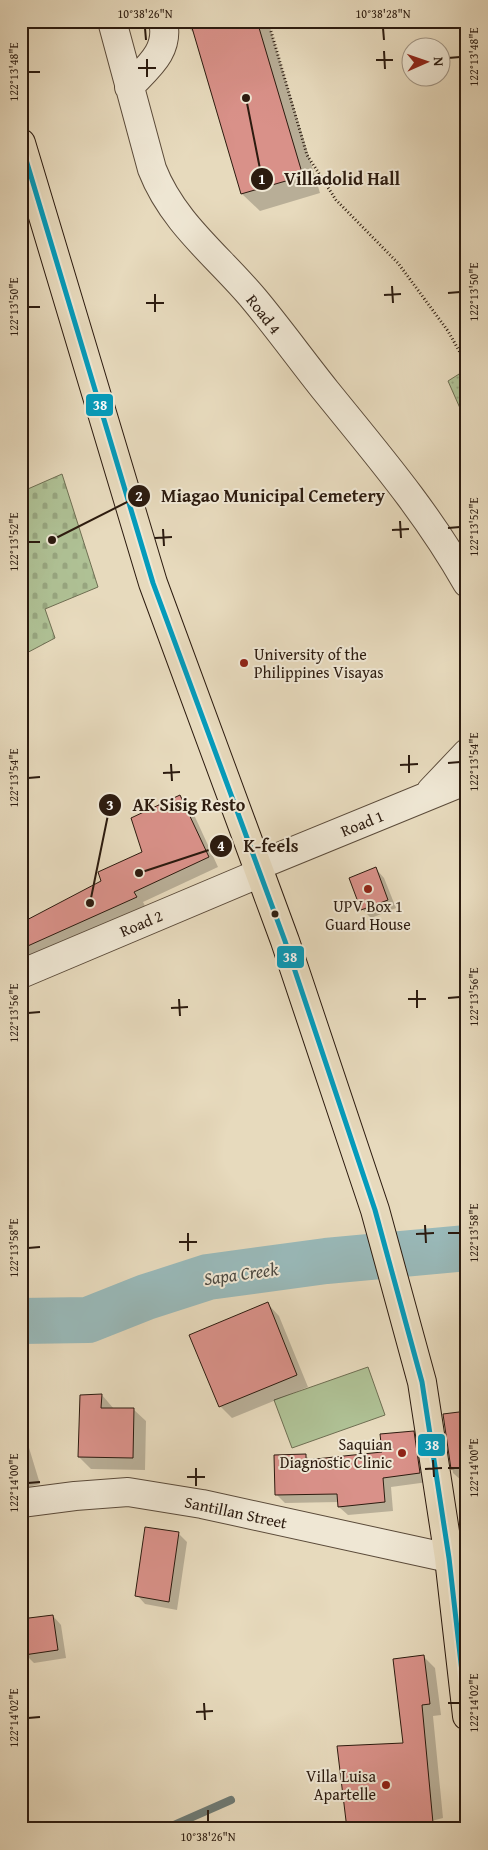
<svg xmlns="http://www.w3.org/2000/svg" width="488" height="1850" font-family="'Gentium Book Plus',serif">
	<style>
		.grass { fill: url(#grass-dots); stroke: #6e6e52 }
		.cemetery { fill: url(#cemetery-stones); stroke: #6e6e52 }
		.pitch { fill: #afc195; stroke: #6e6e52 }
		.shadow { fill: #0003 }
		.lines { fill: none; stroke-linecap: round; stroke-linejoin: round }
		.stream { stroke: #6d7a75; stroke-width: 8 }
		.river { stroke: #99b9b9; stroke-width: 46 }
		.building { fill: #d99189; stroke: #2c1b0f }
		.minor-casing { stroke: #5b4b3a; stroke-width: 30 }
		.major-casing { stroke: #2c1b0f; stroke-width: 30 }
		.path { stroke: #2c1b0f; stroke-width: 3; stroke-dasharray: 1 2.5; stroke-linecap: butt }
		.minor { stroke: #efe7d4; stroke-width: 28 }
		.major { stroke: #e7dabd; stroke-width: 28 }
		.bus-1-casing { stroke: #efe7d4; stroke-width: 9 }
		.bus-1 { stroke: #049bbb; stroke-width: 5 }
		.ticks { fill: none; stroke: #2c1b0f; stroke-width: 2 }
		.poi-dot { fill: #8f2418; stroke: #efe7d4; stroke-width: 2 }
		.bus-dot { fill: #2c1b0f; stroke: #efe7d4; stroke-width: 2 }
		.labels { text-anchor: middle; stroke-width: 4; stroke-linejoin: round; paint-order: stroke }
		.street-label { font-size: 16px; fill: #2c1b0f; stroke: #efe7d4 }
		.poi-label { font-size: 16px; fill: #2c1b0f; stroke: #efe7d4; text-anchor: end }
		.water-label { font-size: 18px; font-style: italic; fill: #4d4a42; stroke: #efe7d4 }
		.leader { fill: none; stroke: #2c1b0f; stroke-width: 2 }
		.callout-dot { fill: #2c1b0f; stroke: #efe7d4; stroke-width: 2 }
		.mark-label { font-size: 15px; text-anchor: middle; font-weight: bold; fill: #fff }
		.callout-label { font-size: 18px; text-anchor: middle; font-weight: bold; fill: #2c1b0f; stroke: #efe7d4; stroke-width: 4; stroke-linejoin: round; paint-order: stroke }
		.line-badge { stroke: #efe7d4; stroke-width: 2 }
		.badge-label { font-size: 14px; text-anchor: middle; font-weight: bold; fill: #fff }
		.neatline { fill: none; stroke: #2c1b0f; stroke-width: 2 }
		.ticks-label { font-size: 12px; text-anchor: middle; fill: #2c1b0f }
	</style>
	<defs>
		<pattern id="grass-dots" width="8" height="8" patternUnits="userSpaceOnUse" patternTransform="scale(1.25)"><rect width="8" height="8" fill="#afc195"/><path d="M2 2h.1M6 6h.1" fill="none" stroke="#97a57f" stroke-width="1.8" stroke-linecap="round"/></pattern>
		<pattern id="cemetery-stones" width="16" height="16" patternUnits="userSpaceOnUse" patternTransform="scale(1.25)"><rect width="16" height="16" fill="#afc195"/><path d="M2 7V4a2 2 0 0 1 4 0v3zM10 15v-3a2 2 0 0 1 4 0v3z" fill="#97a57f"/></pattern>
	</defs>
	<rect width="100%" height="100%" fill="#e7dabd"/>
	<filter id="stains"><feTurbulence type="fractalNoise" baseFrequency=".004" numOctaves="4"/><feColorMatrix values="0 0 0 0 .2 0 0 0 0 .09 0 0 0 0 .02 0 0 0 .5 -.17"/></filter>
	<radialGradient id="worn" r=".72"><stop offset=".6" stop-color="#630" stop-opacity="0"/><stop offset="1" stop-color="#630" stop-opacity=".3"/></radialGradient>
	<path class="grass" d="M467 369V424L448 381Z"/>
	<path class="cemetery" d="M62 474 98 587 45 609 55 638 21 656V492Z"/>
	<path class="pitch" d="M368 1367 385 1415 292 1448 274 1400Z"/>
	<path class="shadow" d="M182 21H268L320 193 260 211 242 194 194 33Z
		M180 796 190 806 218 867 143 902 146 908 21 965V924L103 881 143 853Z
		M376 869 384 878 396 908 371 918 362 909Z
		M267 1303 279 1316 308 1387 232 1418 220 1406Z
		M102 1395 114 1409H133L146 1421 145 1470 91 1469 79 1457Z
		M467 1412V1481H462L453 1473 444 1415Z
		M413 1432 422 1441 428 1482 391 1487 393 1511 348 1515 339 1507V1502L285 1503 276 1494 305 1455 311 1461 383 1453Z
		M21 1434 26 1438 40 1484 21 1489Z
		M178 1533 187 1542 177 1610 145 1604 137 1595Z
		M53 1616 61 1625 66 1658 34 1663 25 1654 21 1620Z
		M423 1656 435 1668 441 1715 433 1716 443 1818 420 1824 421 1829H348L404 1744Z"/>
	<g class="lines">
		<path class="stream" d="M165 1829 231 1800"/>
		<path class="river" d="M21 1321 88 1320 146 1297 208 1277 326 1261 467 1248"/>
	</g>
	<path class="building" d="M190 21H257L303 176 241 194Z
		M180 795 209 857 134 892 137 897 21 949V923L101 881 98 872 142 852 131 818Z
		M376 867 388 900 361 910 349 878Z
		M268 1302 297 1375 219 1407 189 1335Z
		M102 1394 101 1408H134L133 1458 78 1457 80 1395Z
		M467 1411V1467L451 1469 443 1414Z
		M414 1431 420 1473 383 1478 385 1502 338 1507 337 1494 275 1495 274 1455 306 1454V1460L382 1452 380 1434Z
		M145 1527 179 1532 169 1602 135 1596Z
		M53 1615 58 1650 24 1655 21 1619Z
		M424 1655 430 1704 422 1705 433 1823 376 1829H347L337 1746 403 1743 393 1659Z"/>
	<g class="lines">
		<defs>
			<path id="minor" d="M112 21 152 169C173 223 218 256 254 299 279 329 302 361 326 391 377 454 427 512 467 583
				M129 87C148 67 170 51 163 21
				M431 791 467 753
				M257 866 467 780
				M21 974 260 873
				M21 1503 75 1496 128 1492 202 1504 449 1558"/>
			<path id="major" d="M21 143 153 583 285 941 375 1210 422 1382 449 1558 467 1716"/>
		</defs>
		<use href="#minor" class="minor-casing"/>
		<use href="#major" class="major-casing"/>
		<path class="path" d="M268 21 307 155 336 200 398 263 448 331 467 365"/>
		<use href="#minor" class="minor"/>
		<use href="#major" class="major"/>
		<defs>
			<path id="bus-1" d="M21 143 153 583 285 941 375 1210 422 1382 449 1558 467 1716"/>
		</defs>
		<use href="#bus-1" class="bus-1-casing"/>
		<use href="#bus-1" class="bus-1"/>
	</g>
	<path class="ticks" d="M145 28 146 40M383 28 384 40M384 51 385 69M448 58 460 57M147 59V77M376 60H393M138 68H156M28 72H40M392 286 393 303M448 293 460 292M155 294V312M384 295 401 294M146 303H164M28 307H40M400 521 401 538M448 528 460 527M163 529 164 546M392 530 409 529M155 538 172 537M28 542H40M409 755V773M448 763 460 762M171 764 172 781M400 765 418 764M163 773 180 772M28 778 40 777M417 990V1008M448 998 460 997M179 999 180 1016M408 999H426M171 1008 188 1007M28 1013 40 1012M425 1225 426 1243M188 1233V1251M448 1233H460M416 1234 434 1233M179 1242H197M28 1248 40 1247M433 1460 434 1477M196 1468V1486M448 1468H460M425 1469 442 1468M187 1477H205M28 1483 40 1482M204 1703 205 1720M448 1703H460M196 1712 213 1711M28 1718 40 1717M208 1810V1822"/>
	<g class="poi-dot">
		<circle cx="244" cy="663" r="5"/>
		<circle cx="368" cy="889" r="5"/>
		<circle cx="402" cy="1453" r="5"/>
		<circle cx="386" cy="1785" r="5"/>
	</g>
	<circle class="bus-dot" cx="275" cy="914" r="4.5"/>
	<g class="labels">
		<g class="street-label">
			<text transform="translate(264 314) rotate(52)" y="6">Road 4</text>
			<text transform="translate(362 823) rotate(-22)" y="6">Road 1</text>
			<text transform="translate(141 923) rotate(-23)" y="6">Road 2</text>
			<text transform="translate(236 1512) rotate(12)" y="6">Santillan Street</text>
		</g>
		<g class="poi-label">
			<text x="254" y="660" text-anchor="start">University of the<tspan x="254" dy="18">Philippines Visayas</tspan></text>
			<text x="368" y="912" text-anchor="middle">UPV Box 1<tspan x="368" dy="18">Guard House</tspan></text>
			<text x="392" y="1450">Saquian<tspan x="392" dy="18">Diagnostic Clinic</tspan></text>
			<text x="376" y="1782">Villa Luisa<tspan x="376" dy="18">Apartelle</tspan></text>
		</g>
		<g class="water-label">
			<text transform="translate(241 1274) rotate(-8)" y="6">Sapa Creek</text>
		</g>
	</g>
	<path class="leader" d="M246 98L262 179M52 540L139 496M90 903L110 805M139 873L221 846"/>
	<g class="callout-dot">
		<circle cx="246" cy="98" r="5"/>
		<circle cx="52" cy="540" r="5"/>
		<circle cx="90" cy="903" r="5"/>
		<circle cx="139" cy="873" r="5"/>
		<circle cx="262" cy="179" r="12"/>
		<circle cx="139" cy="496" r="12"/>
		<circle cx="110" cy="805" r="12"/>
		<circle cx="221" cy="846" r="12"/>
	</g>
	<g class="mark-label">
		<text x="262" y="184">1</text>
		<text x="139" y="501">2</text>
		<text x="110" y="810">3</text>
		<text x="221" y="851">4</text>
	</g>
	<g class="callout-label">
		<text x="342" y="185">Villadolid Hall</text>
		<text x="273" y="502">Miagao Municipal Cemetery</text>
		<text x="189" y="811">AK Sisig Resto</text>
		<text x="271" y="852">K-feels</text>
	</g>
	<g class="line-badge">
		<rect x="85" y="393" width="29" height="24" rx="5" fill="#049bbb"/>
		<rect x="276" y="945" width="29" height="24" rx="5" fill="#049bbb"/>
		<rect x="417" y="1433" width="29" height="24" rx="5" fill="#049bbb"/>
	</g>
	<g class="badge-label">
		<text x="100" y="410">38</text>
		<text x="290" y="962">38</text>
		<text x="432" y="1450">38</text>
	</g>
	<rect width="488" height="1850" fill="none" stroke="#e7dabd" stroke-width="55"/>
	<g transform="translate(426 62) rotate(88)"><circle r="24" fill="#efe7d4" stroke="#a19585"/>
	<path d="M0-4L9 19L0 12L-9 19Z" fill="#8f2418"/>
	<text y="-8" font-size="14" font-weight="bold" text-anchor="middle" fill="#2c1b0f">N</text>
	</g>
	<rect x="28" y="28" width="432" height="1794" class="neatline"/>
	<g class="ticks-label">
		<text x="145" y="18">10°38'26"N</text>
		<text x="383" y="18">10°38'28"N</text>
		<text transform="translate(474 57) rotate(-90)" y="4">122°13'48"E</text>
		<text transform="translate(14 72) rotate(-90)" y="4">122°13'48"E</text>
		<text transform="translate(474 292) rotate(-90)" y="4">122°13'50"E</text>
		<text transform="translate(14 307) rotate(-90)" y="4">122°13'50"E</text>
		<text transform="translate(474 527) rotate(-90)" y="4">122°13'52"E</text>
		<text transform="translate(14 542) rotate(-90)" y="4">122°13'52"E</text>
		<text transform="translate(474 762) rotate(-90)" y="4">122°13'54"E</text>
		<text transform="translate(14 778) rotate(-90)" y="4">122°13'54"E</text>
		<text transform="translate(474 997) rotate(-90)" y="4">122°13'56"E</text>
		<text transform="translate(14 1013) rotate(-90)" y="4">122°13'56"E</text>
		<text transform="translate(474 1233) rotate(-90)" y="4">122°13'58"E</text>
		<text transform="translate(14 1248) rotate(-90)" y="4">122°13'58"E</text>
		<text transform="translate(474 1468) rotate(-90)" y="4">122°14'00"E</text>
		<text transform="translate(14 1483) rotate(-90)" y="4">122°14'00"E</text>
		<text transform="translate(474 1703) rotate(-90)" y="4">122°14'02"E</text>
		<text transform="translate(14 1718) rotate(-90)" y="4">122°14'02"E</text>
		<text x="208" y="1841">10°38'26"N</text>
	</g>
	<rect width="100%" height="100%" filter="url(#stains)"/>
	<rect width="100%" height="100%" fill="url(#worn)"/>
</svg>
